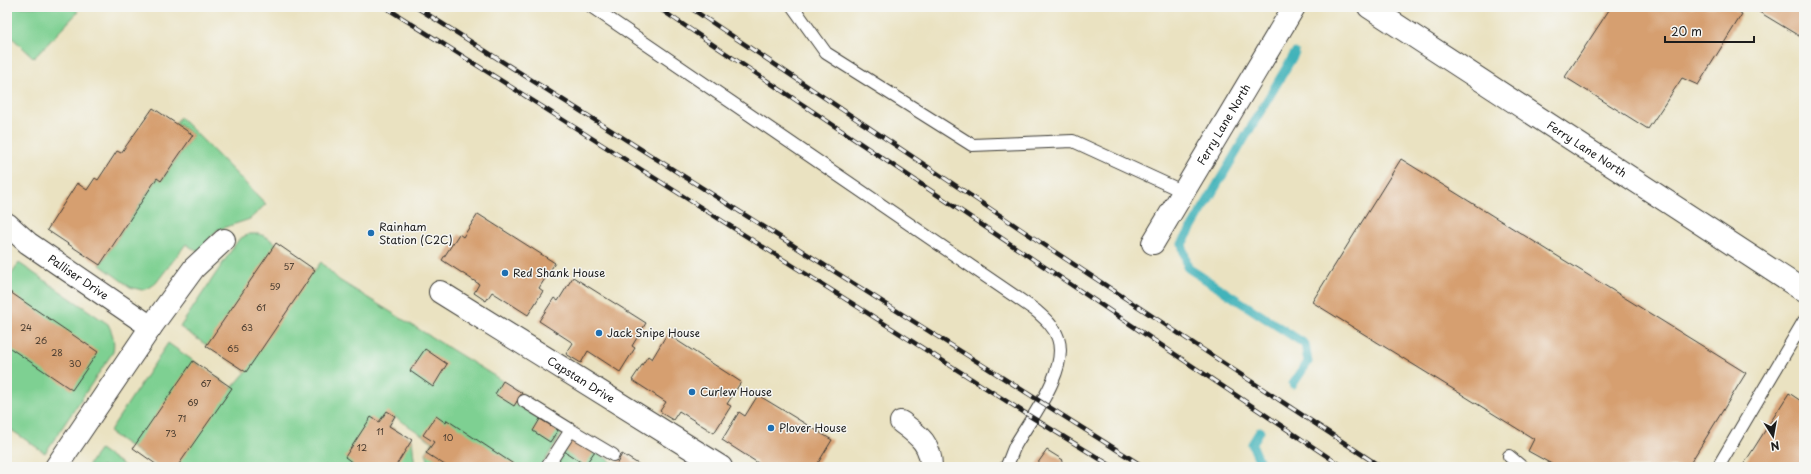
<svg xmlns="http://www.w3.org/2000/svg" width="1811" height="474" font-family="'Playpen Sans',sans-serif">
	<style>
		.green { fill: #7ed092; stroke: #4d7657 }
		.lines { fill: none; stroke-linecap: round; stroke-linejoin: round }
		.stream { stroke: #43b3ba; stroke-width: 9 }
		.building { fill: #d69f6f }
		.service-casing { stroke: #3b3a35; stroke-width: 14 }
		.minor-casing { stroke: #3b3a35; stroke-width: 24 }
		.service { stroke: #fff; stroke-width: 12 }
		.minor { stroke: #fff; stroke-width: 22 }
		.rail-casing { stroke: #1c1c1c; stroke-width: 4.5 }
		.rail { stroke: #f6f6f2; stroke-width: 3; stroke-dasharray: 9; stroke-linecap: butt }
		.poi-dot { fill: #1f6fb2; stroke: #f6f6f2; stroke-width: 1.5 }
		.labels { text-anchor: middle; stroke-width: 3; stroke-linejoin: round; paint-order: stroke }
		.number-label { font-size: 9px; fill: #4a3d31 }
		.street-label { font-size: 11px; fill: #1c1c1c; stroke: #f6f6f2 }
		.poi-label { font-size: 11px; fill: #1c1c1c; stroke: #f6f6f2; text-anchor: start }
	</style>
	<rect width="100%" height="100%" fill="#f6f6f2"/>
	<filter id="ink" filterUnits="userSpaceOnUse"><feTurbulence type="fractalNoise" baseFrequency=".025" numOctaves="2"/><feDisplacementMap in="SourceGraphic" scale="8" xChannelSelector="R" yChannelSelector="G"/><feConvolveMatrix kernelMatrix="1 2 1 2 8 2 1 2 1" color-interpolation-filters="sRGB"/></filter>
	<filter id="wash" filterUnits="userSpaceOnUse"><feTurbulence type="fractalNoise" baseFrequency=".012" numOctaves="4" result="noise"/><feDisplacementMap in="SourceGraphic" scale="16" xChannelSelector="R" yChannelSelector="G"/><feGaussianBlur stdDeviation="0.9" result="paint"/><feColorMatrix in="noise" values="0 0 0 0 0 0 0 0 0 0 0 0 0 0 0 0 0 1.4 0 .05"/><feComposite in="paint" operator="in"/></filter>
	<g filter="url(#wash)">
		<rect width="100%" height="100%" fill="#eae2c1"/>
		<path class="green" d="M7 7H74L78 12 34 58 7 33Z
			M180 117 266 204 250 219 217 230 198 252 186 244 156 283 149 288 142 290 130 287 100 265 157 178 162 180 193 135 176 123Z
			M249 234H260L268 238 315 270 321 262 339 280 522 393 516 404 562 433 541 467H430L426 453 433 442 395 417 389 426 412 440 415 467H160L109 432 168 343 232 388 246 372 180 327 239 239Z
			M19 263 108 324C113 334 115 341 113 352L45 453 7 427V281Z
			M573 436 616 465 615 467H553Z
			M100 449 126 467H87Z"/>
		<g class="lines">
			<path class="stream" d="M1293 384 1308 362 1305 344 1188 268 1182 244 1295 53
				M1260 431 1252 444 1262 467"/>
		</g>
		<g id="blocks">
			<path class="building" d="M1611 7H1731L1742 14 1698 85 1682 78 1648 129 1565 77Z
				M1751 7H1804V39Z
				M153 108 193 135 161 181 157 178 100 265 47 230 77 183 87 190 95 178 98 180 117 151 121 153Z
				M1401 159 1746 373 1688 467H1557L1528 451 1534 439 1312 302Z
				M478 214 555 263 539 288 543 291 528 315 492 292 486 301 474 293 479 284 442 260 459 234 463 237Z
				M276 243 315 270 246 372 206 346Z
				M573 277 646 323 632 346 635 348 620 372 588 351 581 363 566 354 573 343 539 321 554 298 558 301Z
				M10 292 98 352 72 390 7 346V296Z
				M667 334 741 382 727 404 731 406 714 433 679 411 673 420 666 416 660 411 666 402 632 380 648 356 652 359Z
				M425 349 447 364 433 387 410 371Z
				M193 361 232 388 177 467H160L133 448Z
				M503 381 522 393 514 406 495 394Z
				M1789 393 1804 403V467H1742Z
				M758 395 832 440 818 463 822 466V467H755L758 463 722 440 739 412 745 416Z
				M387 411 395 416 389 426 412 440 395 467H350L353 463 345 457 371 417 379 422Z
				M436 416 446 423 447 420 518 467H448L426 453 434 442 423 435Z
				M540 419 558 430 550 442 533 431Z
				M573 436 595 451 585 465 564 451Z
				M1047 450 1063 460 1058 467H1035Z
				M622 454 643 467H615Z"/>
		</g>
	</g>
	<g filter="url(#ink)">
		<use href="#blocks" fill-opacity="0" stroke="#3b3a35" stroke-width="1"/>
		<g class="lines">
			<defs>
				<path id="service" d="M592 7 1035 310C1044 318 1054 326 1058 338 1069 370 1031 418 1016 444 1012 451 1010 460 1006 467
					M793 7 826 53 972 145 1073 141 1184 192
					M524 401 571 430
					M1509 456 1522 467
					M547 467 571 430 613 455
					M1718 467 1804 321"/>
				<g id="minor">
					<path id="s1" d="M1369 7 1804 291"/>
					<path id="s2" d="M7 224 28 243 151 327"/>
					<path id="s3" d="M1153 243 1294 7"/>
					<path id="s4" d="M440 292 721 467"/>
					<path d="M901 422C918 435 931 443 931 467"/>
					<path d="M56 467 151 327 194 268 224 240"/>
				</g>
			</defs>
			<use href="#service" class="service-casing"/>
			<use href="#minor" class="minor-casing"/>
			<use href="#service" class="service"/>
			<use href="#minor" class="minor"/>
			<defs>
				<path id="rail" d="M385 7 1033 418 1113 467
					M416 7 1144 467
					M657 7 1343 467
					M689 7 1040 242 1381 467"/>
			</defs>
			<use href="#rail" class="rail-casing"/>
			<use href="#rail" class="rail"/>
		</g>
	</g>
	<g class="poi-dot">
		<circle cx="371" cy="233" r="4"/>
		<circle cx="505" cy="273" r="4"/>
		<circle cx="599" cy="333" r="4"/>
		<circle cx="692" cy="392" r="4"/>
		<circle cx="771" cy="428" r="4"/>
	</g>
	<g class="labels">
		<g class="number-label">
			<text x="289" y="270">57</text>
			<text x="275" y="290">59</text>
			<text x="261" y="311">61</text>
			<text x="26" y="331">24</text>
			<text x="247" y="331">63</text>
			<text x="41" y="344">26</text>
			<text x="233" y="352">65</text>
			<text x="57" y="356">28</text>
			<text x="75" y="367">30</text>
			<text x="206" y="387">67</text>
			<text x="193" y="406">69</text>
			<text x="182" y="422">71</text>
			<text x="380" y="435">11</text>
			<text x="171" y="437">73</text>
			<text x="448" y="441">10</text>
			<text x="362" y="451">12</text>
		</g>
		<g class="street-label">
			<text dy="4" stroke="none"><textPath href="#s3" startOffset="138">Ferry Lane North</textPath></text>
			<text dy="4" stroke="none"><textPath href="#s1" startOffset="260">Ferry Lane North</textPath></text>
			<text dy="4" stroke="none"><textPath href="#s2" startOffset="89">Palliser Drive</textPath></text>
			<text dy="4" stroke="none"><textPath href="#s4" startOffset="166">Capstan Drive</textPath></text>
		</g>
		<g class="poi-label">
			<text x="379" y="231">Rainham<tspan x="379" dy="13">Station (C2C)</tspan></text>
			<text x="513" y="277">Red Shank House</text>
			<text x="607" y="337">Jack Snipe House</text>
			<text x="700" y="396">Curlew House</text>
			<text x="779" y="432">Plover House</text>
		</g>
	</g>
	<rect width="1811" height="474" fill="none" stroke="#f6f6f2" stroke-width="24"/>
	<g transform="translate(1773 436) rotate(169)" stroke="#f6f6f2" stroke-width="3" paint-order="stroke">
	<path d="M0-3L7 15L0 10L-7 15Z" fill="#1c1c1c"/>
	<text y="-6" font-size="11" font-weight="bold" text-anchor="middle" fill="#1c1c1c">N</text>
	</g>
	<path d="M1665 36v6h89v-6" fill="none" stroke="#1c1c1c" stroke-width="2"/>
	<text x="1671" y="36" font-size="12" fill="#1c1c1c" stroke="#f6f6f2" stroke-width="3" paint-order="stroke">20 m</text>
</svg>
